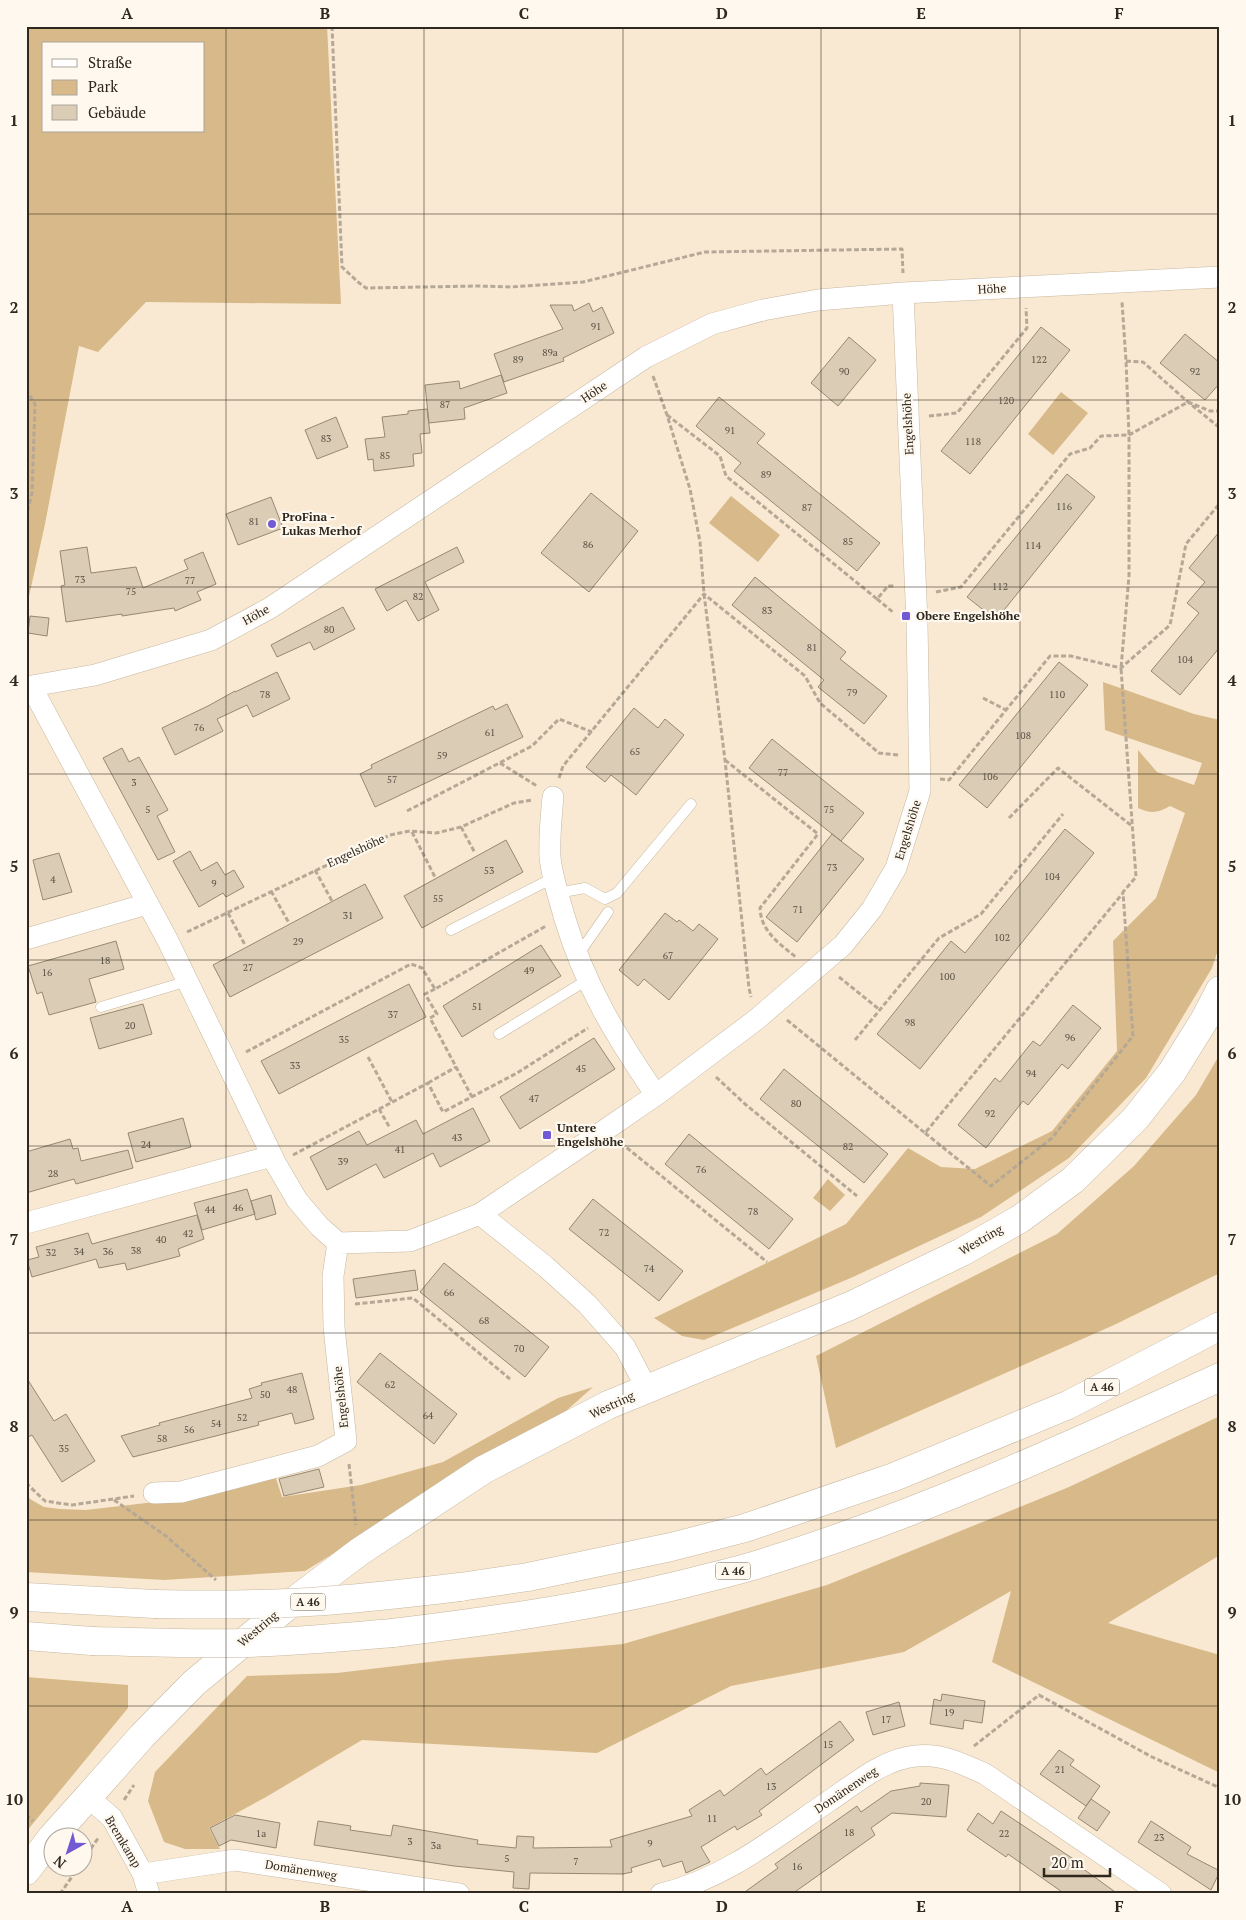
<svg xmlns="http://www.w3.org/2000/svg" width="1246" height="1920" font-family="'PT Serif',serif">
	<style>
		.green { fill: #d8b989; fill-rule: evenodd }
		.building { fill: #dbccb5; stroke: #968872 }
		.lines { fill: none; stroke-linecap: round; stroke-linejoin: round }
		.lane-casing { stroke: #c7b8a1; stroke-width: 11 }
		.street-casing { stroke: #c7b8a1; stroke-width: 22 }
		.primary-casing { stroke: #c7b8a1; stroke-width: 29 }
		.highway-casing { stroke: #c7b8a1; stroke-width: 29 }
		.path { stroke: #b5a896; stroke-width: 3; stroke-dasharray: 5 2.5; stroke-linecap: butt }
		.lane { stroke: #fff; stroke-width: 10 }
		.street { stroke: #fff; stroke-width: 21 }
		.primary { stroke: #fff; stroke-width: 28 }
		.highway { stroke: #fff; stroke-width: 28 }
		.highway-bridge-casing { stroke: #c7b8a1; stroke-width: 29; stroke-linecap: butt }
		.highway-bridge { stroke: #fff; stroke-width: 28 }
		.grid { fill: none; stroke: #2e281f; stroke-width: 1; stroke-opacity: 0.55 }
		.poi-dot { fill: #725ad4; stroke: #fef8ee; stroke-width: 2 }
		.labels { text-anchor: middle; stroke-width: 4.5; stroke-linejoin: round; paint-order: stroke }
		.number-label { font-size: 10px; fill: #595144 }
		.shield { fill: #fef8ee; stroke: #6c665d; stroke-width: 1 }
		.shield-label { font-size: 11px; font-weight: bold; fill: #2e281f }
		.street-label { font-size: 12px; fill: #2e281f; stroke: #fef8ee }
		.poi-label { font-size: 12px; font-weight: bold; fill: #2e281f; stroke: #fef8ee; text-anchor: start }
		.neatline { fill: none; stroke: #2e281f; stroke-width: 2 }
		.grid-label { font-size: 16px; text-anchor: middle; font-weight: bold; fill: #2e281f }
	</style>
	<rect width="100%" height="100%" fill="#f9e9d2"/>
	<path class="green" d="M26 26H327L341 304 146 302 98 352 79 346 45 524 26 610ZM44 44H204V131H44Z
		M1061 392 1088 413 1053 455 1028 434Z
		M731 496 780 535 758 562 709 523Z
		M1103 682 1194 714 1220 720V944L1212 968 1146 1078 1069 1158 981 1217 853 1277 704 1340 682 1336 654 1318 846 1224 908 1148 941 1167 975 1169 1052 1131 1117 1051 1113 941 1156 898 1185 813 1170 806C1158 813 1151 814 1138 808V750L1157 772 1194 785 1202 763 1105 730Z
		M1220 1054V1273L1114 1325 836 1448 816 1356 1057 1234 1134 1166 1196 1095Z
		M828 1179 845 1195 830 1211 813 1198Z
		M593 1387 566 1411 305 1571 164 1580 26 1572V1494L30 1499 44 1507 60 1509 86 1510 155 1502 275 1475 282 1497 361 1485 443 1462 558 1398Z
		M1220 1416V1555L1108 1623 1220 1655V1773L992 1662 1011 1591 904 1652 731 1686 597 1753 362 1740 266 1797 209 1828 220 1849H185L164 1842 148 1801 155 1772 247 1676 337 1673 446 1660 623 1644 827 1585 1069 1487Z
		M26 1677 128 1685V1708L26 1832Z"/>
	<path class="building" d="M589 303 593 312 602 307 614 333 563 358 564 361 504 382 494 354 563 329 550 305H572L574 311Z
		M1041 327 1070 350 970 474 941 451Z
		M1185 334 1220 363V383L1205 400 1160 363Z
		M849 337 876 360 838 406 811 383Z
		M501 375 507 393 464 408 465 419 429 423 425 385 459 381 460 389Z
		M719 397 765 434 757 443 880 543 857 571 734 471 741 463 696 426Z
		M427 409 430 433 420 434 422 453 413 454 414 466 374 471 373 459 368 460 365 439 385 437 382 417 408 414V411Z
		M336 417 348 447 317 459 305 430Z
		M1067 474 1095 497 996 620 967 597Z
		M591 493 638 531 589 592 541 553Z
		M271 497 283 528 238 545 226 514Z
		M1220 531V647L1180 695 1151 671 1199 613 1187 603 1205 582 1189 568Z
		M87 547 91 573 136 567 143 588 188 569 184 560 203 552 216 584 197 592 201 600 175 611 174 608 122 616V614L66 622 61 586 65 585 60 551Z
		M457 547 464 562 425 582 439 610 418 621 406 600 387 611 375 589Z
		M755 577 846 652 840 659 887 696 864 724 818 687 824 680 732 605Z
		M343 607 355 629 314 650 310 642 277 657 271 645Z
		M30 616 49 618 47 636 28 633Z
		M1059 662 1088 685 987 808 959 785Z
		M277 672 290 699 253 717 247 705 217 719 223 731 175 755 162 728 208 706 235 691V692Z
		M507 704 523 737 375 807 360 774 372 768 371 765 493 706 495 710Z
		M634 708 658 728 665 719 684 735 636 795 611 775 605 782 586 767Z
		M772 739 864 813 841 841 749 768Z
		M122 748 129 762 139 757 168 810 157 816 175 852 158 860 103 758Z
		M1065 829 1094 853 920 1069 877 1034 951 941 965 953Z
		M832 834 864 859 797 942 766 917Z
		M506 840 523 872 422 928 404 896Z
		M190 851 201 871 217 862 225 875 234 870 244 887 226 897 223 893 199 907 173 861Z
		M59 853 72 892 43 900 33 860Z
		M365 884 383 918 230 997 213 965Z
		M665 913 677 922 679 920 693 931 699 924 718 939 669 1000 644 979 638 986 619 970Z
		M116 941 124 969 89 979 96 1002 49 1015 42 992 37 994 28 966Z
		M541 945 561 976 462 1037 443 1006Z
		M409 984 426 1017 279 1094 261 1061Z
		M143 1004 152 1034 99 1049 90 1018Z
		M1073 1005 1101 1028 1068 1069 1062 1064 1028 1105 1023 1101 986 1148 958 1125 995 1078 1000 1082 1033 1041 1040 1046Z
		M594 1038 615 1069 520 1129 500 1097Z
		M784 1069 888 1154 864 1183 760 1099Z
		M473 1108 490 1141 440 1167 433 1153 384 1178 376 1164 327 1190 310 1157 359 1131 367 1145 416 1120 423 1134Z
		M183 1118 191 1147 136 1162 128 1133Z
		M689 1134 793 1219 769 1249 665 1164Z
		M70 1139 73 1149 78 1148 81 1161 128 1150 133 1168 76 1184 74 1179 26 1193V1152Z
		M247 1189 255 1214 202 1230 194 1203Z
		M271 1195 276 1214 256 1220 251 1201Z
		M593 1199 683 1271 659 1301 569 1229Z
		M197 1215 204 1239 178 1249 180 1256 127 1270 125 1263 99 1268 96 1259 32 1277 27 1260 39 1257 36 1247 88 1233 92 1244Z
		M444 1263 549 1347 525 1377 420 1292Z
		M415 1270 418 1290 356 1298 353 1279Z
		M380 1353 457 1414 434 1444 357 1382Z
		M302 1373 314 1419 295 1424 292 1413 258 1422 259 1425 133 1457 121 1436 160 1425 159 1423 252 1398 249 1389 262 1385 261 1383Z
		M26 1377 54 1421 66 1414 95 1461 62 1482 32 1435 26 1438Z
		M319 1469 324 1487 284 1496 279 1479Z
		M942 1694 985 1701 982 1723 964 1720 963 1729 930 1724 934 1699 941 1701Z
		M899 1702 905 1726 873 1735 866 1712Z
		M840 1721 854 1740 759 1811 762 1815 737 1830 735 1826 701 1847 710 1862 686 1873 682 1861 663 1867 660 1859 631 1868 632 1872 623 1874 530 1873 529 1889 513 1888 514 1872 454 1866 314 1845 318 1821 351 1826 350 1830 391 1836 393 1825 478 1840 477 1844 516 1848 517 1836 534 1837 533 1848 612 1847 610 1840 692 1816 689 1810 720 1790 724 1796 761 1768 766 1775Z
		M1059 1750 1074 1760 1070 1765 1100 1786 1086 1806 1040 1774Z
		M920 1783 949 1785 946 1817 892 1813 871 1828 875 1835 792 1894H742L778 1868 775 1864 857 1806 861 1812 891 1791 920 1786Z
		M1091 1799 1110 1812 1097 1831 1078 1818Z
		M1001 1811 1084 1866 1082 1868 1118 1894H1065L1008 1854 1006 1857 967 1830 978 1813 993 1824Z
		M235 1815 280 1823 276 1848 231 1840 219 1846 210 1828Z
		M1151 1821 1191 1847 1187 1854 1220 1871 1211 1890 1138 1842Z"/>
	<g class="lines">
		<defs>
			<path id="lane" d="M557 893 585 888 605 899 617 893 691 804
				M451 930 553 878
				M578 955 608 912
				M101 1007 188 981
				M499 1034 587 980"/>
			<path id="street" d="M26 687 95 675 211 640 270 608 646 357 712 324 763 310 818 300 903 293 1220 277
				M32 688 168 941 276 1164 297 1200 319 1226 338 1243 410 1241 480 1214 605 1130 656 1095 757 1019 843 945 872 909 896 868 920 791 917 623 903 293
				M553 797C551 817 549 837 550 857 552 878 559 897 564 916 585 986 615 1035 656 1095
				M26 939 147 904
				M480 1214 546 1267 587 1304 625 1347 647 1389
				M26 1223 272 1156
				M154 1493 181 1492 318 1456 346 1441 334 1327 333 1276 338 1243
				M88 1797 112 1818 143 1874 149 1894
				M143 1874 235 1860 459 1894
				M661 1894C725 1879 776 1837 829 1801 856 1783 883 1759 916 1756 941 1753 963 1764 985 1774L1161 1894"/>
			<path id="primary" d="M26 1871 52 1837 88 1797 142 1736 194 1683 285 1608 359 1552 483 1470 608 1405 850 1306 962 1252 1020 1219 1073 1180 1135 1119 1172 1072 1205 1019 1220 990"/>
			<path id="highway" d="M460 1587 528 1577 671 1547 745 1528 894 1477 1068 1405 1220 1326
				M26 1597 155 1604
				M393 1633C499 1620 604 1605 707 1578 727 1573 747 1568 766 1562 923 1513 1071 1445 1220 1377
				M26 1636 92 1641"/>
		</defs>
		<use href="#lane" class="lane-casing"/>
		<use href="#street" class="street-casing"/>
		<use href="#primary" class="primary-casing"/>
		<use href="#highway" class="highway-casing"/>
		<path class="path" d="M332 26 342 267 358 282 366 288 478 286 511 287 583 282 705 252 902 249 903 273
			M1126 361 1143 362 1188 402 1220 428
			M653 376 667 415 690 489 700 542 704 594 725 760 749 988 751 997
			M26 389 35 404 32 493 26 518
			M667 415 720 456 726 476 877 599 888 586H895
			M929 416 957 413 1027 328 1026 308
			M936 592 961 587 1070 454 1090 448 1101 436 1129 435 1188 402 1210 411H1220
			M877 599 894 613
			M983 698 1006 710
			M725 760 818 834 760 908C761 932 780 944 797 958
			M500 763 537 786
			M559 778 563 766 704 594 805 676 820 703 879 753 898 755
			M940 779 949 780 1050 656H1071L1121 668 1170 625 1186 544 1220 503
			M407 811 532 746 559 719 592 732
			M1009 818 1058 768 1132 826
			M461 827 475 853
			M412 832 436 879
			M315 870 332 901
			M271 891 289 923
			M228 913 245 945
			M187 932 390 835 410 831 436 833 461 827 514 803 532 800
			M839 977 880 1010
			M435 989 425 994 437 1014 430 1018 472 1097
			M787 1020 925 1133 1123 893
			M855 1040 939 938 981 914 1063 814
			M246 1052 411 964 422 968 435 989 546 926
			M368 1057 392 1102
			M716 1077 745 1104 857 1196
			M428 1083 456 1067
			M379 1109 390 1128
			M925 1133 991 1186 1052 1138 1133 1036 1123 892 1136 877 1121 668 1129 576V435L1126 361 1122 302
			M621 1143 767 1262
			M293 1155 428 1083 443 1112 517 1073 588 1028
			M355 1304 413 1298 510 1379
			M349 1464 356 1525
			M26 1483 45 1501 72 1505 134 1496
			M114 1500 166 1536 216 1580
			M974 1746 1039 1695 1152 1757 1220 1788
			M124 1800 134 1785
			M26 1815 33 1821
			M82 1861 99 1837
			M60 1894 78 1868"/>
		<use href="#lane" class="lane"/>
		<use href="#street" class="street"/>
		<use href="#primary" class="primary"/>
		<use href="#highway" class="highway"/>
		<defs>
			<path id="highway-bridge" d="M155 1604C206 1605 257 1605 308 1602 359 1599 410 1593 460 1587
				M92 1641C143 1642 193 1644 244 1643 294 1642 343 1637 393 1633"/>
		</defs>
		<use href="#highway-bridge" class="highway-bridge-casing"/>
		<use href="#highway-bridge" class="highway-bridge"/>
	</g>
	<path class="grid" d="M226 26V1894M424 26V1894M623 26V1894M821 26V1894M1020 26V1894M26 214H1220M26 400H1220M26 587H1220M26 774H1220M26 960H1220M26 1146H1220M26 1333H1220M26 1520H1220M26 1706H1220"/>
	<g class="poi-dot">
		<circle cx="272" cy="524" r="5"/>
		<rect x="901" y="611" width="10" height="10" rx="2.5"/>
		<rect x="542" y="1130" width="10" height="10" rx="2.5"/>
	</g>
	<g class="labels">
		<g class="number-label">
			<text x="596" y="330">91</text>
			<text x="550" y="356">89a</text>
			<text x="518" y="363">89</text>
			<text x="1039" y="363">122</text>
			<text x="844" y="375">90</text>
			<text x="1195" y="375">92</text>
			<text x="1006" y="404">120</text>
			<text x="445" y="408">87</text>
			<text x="730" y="434">91</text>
			<text x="326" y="442">83</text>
			<text x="973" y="445">118</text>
			<text x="385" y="459">85</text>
			<text x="766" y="478">89</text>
			<text x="1064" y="510">116</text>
			<text x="807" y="511">87</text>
			<text x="254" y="525">81</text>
			<text x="848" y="545">85</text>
			<text x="588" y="548">86</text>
			<text x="1033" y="549">114</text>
			<text x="80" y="583">73</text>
			<text x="190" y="584">77</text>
			<text x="1000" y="590">112</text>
			<text x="131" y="595">75</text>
			<text x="418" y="600">82</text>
			<text x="767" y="614">83</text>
			<text x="329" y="633">80</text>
			<text x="812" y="651">81</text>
			<text x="1185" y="663">104</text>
			<text x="852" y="696">79</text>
			<text x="265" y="698">78</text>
			<text x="1057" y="698">110</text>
			<text x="199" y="731">76</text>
			<text x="490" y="736">61</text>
			<text x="1023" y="739">108</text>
			<text x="635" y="755">65</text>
			<text x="442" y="759">59</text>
			<text x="783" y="776">77</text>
			<text x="990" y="780">106</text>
			<text x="392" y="783">57</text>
			<text x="134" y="786">3</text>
			<text x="148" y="813">5</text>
			<text x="829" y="813">75</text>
			<text x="832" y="871">73</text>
			<text x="489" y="874">53</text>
			<text x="1052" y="880">104</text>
			<text x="53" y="883">4</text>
			<text x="214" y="887">9</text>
			<text x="438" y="902">55</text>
			<text x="798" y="913">71</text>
			<text x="348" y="919">31</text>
			<text x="1002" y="941">102</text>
			<text x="298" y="945">29</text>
			<text x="668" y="959">67</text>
			<text x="105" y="964">18</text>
			<text x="248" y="971">27</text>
			<text x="529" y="974">49</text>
			<text x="47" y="976">16</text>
			<text x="947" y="980">100</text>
			<text x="477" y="1010">51</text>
			<text x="393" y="1018">37</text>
			<text x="910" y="1026">98</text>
			<text x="130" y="1029">20</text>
			<text x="1070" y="1041">96</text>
			<text x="344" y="1043">35</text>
			<text x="295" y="1069">33</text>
			<text x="581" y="1072">45</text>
			<text x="1031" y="1077">94</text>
			<text x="534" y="1102">47</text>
			<text x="796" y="1107">80</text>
			<text x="990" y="1117">92</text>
			<text x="457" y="1141">43</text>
			<text x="146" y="1148">24</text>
			<text x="848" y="1150">82</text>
			<text x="400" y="1153">41</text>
			<text x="343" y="1165">39</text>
			<text x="701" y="1173">76</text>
			<text x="53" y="1177">28</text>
			<text x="238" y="1211">46</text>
			<text x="210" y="1213">44</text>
			<text x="753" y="1215">78</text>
			<text x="604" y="1236">72</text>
			<text x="188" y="1237">42</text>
			<text x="161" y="1243">40</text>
			<text x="136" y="1254">38</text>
			<text x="79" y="1255">34</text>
			<text x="108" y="1255">36</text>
			<text x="51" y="1256">32</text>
			<text x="649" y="1272">74</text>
			<text x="449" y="1296">66</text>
			<text x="484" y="1324">68</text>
			<text x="519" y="1352">70</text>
			<text x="390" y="1388">62</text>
			<text x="292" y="1393">48</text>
			<text x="265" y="1398">50</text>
			<text x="428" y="1419">64</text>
			<text x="242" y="1421">52</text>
			<text x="216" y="1427">54</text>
			<text x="189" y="1433">56</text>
			<text x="162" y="1442">58</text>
			<text x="64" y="1452">35</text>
			<text x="949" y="1716">19</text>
			<text x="886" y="1723">17</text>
			<text x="828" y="1748">15</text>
			<text x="1060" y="1773">21</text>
			<text x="771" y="1790">13</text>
			<text x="926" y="1805">20</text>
			<text x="712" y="1822">11</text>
			<text x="849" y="1836">18</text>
			<text x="261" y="1837">1a</text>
			<text x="1004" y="1837">22</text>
			<text x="1159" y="1841">23</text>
			<text x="410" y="1845">3</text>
			<text x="650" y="1847">9</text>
			<text x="436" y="1849">3a</text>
			<text x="507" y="1862">5</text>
			<text x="576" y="1865">7</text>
			<text x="797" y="1870">16</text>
		</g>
		<g class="shield">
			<rect x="1084.5" y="1378.5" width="35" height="17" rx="4"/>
			<rect x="715.5" y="1562.5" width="35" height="17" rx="4"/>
			<rect x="290.5" y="1593.5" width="35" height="17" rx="4"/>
		</g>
		<g class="shield-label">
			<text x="1102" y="1391">A 46</text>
			<text x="733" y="1575">A 46</text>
			<text x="308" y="1606">A 46</text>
		</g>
		<g class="street-label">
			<text transform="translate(992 289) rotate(-3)" y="4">Höhe</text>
			<text transform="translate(594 392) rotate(-34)" y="4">Höhe</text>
			<text transform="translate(908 424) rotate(-93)" y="4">Engelshöhe</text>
			<text transform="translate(256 615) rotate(-29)" y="4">Höhe</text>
			<text transform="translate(908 830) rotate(-73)" y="4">Engelshöhe</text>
			<text transform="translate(356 851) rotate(-25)" y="4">Engelshöhe</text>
			<text transform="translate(981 1240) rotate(-30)" y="4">Westring</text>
			<text transform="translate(341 1397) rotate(-96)" y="4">Engelshöhe</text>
			<text transform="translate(612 1405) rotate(-25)" y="4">Westring</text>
			<text transform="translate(258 1629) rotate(-40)" y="4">Westring</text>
			<text transform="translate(846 1790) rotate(-34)" y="4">Domänenweg</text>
			<text transform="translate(123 1842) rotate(59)" y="4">Bremkamp</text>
			<text transform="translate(301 1870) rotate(9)" y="4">Domänenweg</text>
		</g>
		<g class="poi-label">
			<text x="282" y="521">ProFina -<tspan x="282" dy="14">Lukas Merhof</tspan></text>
			<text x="916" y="620">Obere Engelshöhe</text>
			<text x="557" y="1132">Untere<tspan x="557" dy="14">Engelshöhe</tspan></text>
		</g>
	</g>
	<rect width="1246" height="1920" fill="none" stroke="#fef8ee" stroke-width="55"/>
	<rect x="42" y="42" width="162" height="90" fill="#fef8ee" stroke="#aba59b"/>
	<rect x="52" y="59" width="25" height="8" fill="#ffffff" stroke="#aba59b"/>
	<text x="88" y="68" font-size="15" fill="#2e281f">Straße</text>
	<rect x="52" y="80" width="25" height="15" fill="#d8b989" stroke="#aba59b"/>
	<text x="88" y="92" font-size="15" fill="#2e281f">Park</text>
	<rect x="52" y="105" width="25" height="15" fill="#dbccb5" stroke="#aba59b"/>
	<text x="88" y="118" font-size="15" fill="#2e281f">Gebäude</text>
	<g transform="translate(68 1852) rotate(219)"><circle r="24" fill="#fef8ee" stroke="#aba59b"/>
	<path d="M0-4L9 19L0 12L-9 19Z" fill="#725ad4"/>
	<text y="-8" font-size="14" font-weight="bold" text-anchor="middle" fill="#2e281f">N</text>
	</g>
	<path d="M1044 1868v8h66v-8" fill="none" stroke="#2e281f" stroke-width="2.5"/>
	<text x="1051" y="1868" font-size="15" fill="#2e281f" stroke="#fef8ee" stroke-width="4" paint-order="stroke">20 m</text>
	<rect x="28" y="28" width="1190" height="1864" class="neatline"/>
	<g class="grid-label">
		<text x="127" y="19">A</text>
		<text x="325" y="19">B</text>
		<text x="524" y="19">C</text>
		<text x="722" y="19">D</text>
		<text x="921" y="19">E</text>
		<text x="1119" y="19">F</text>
		<text x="14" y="126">1</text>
		<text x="1232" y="126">1</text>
		<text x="14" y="313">2</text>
		<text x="1232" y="313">2</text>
		<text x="14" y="499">3</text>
		<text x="1232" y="499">3</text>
		<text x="14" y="686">4</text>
		<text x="1232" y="686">4</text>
		<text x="14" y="872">5</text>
		<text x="1232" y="872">5</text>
		<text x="14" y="1059">6</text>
		<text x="1232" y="1059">6</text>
		<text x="14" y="1245">7</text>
		<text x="1232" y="1245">7</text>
		<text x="14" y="1432">8</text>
		<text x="1232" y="1432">8</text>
		<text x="14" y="1618">9</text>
		<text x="1232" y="1618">9</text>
		<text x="14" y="1805">10</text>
		<text x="1232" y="1805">10</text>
		<text x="127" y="1912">A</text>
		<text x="325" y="1912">B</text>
		<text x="524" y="1912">C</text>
		<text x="722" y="1912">D</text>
		<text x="921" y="1912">E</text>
		<text x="1119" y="1912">F</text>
	</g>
</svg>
